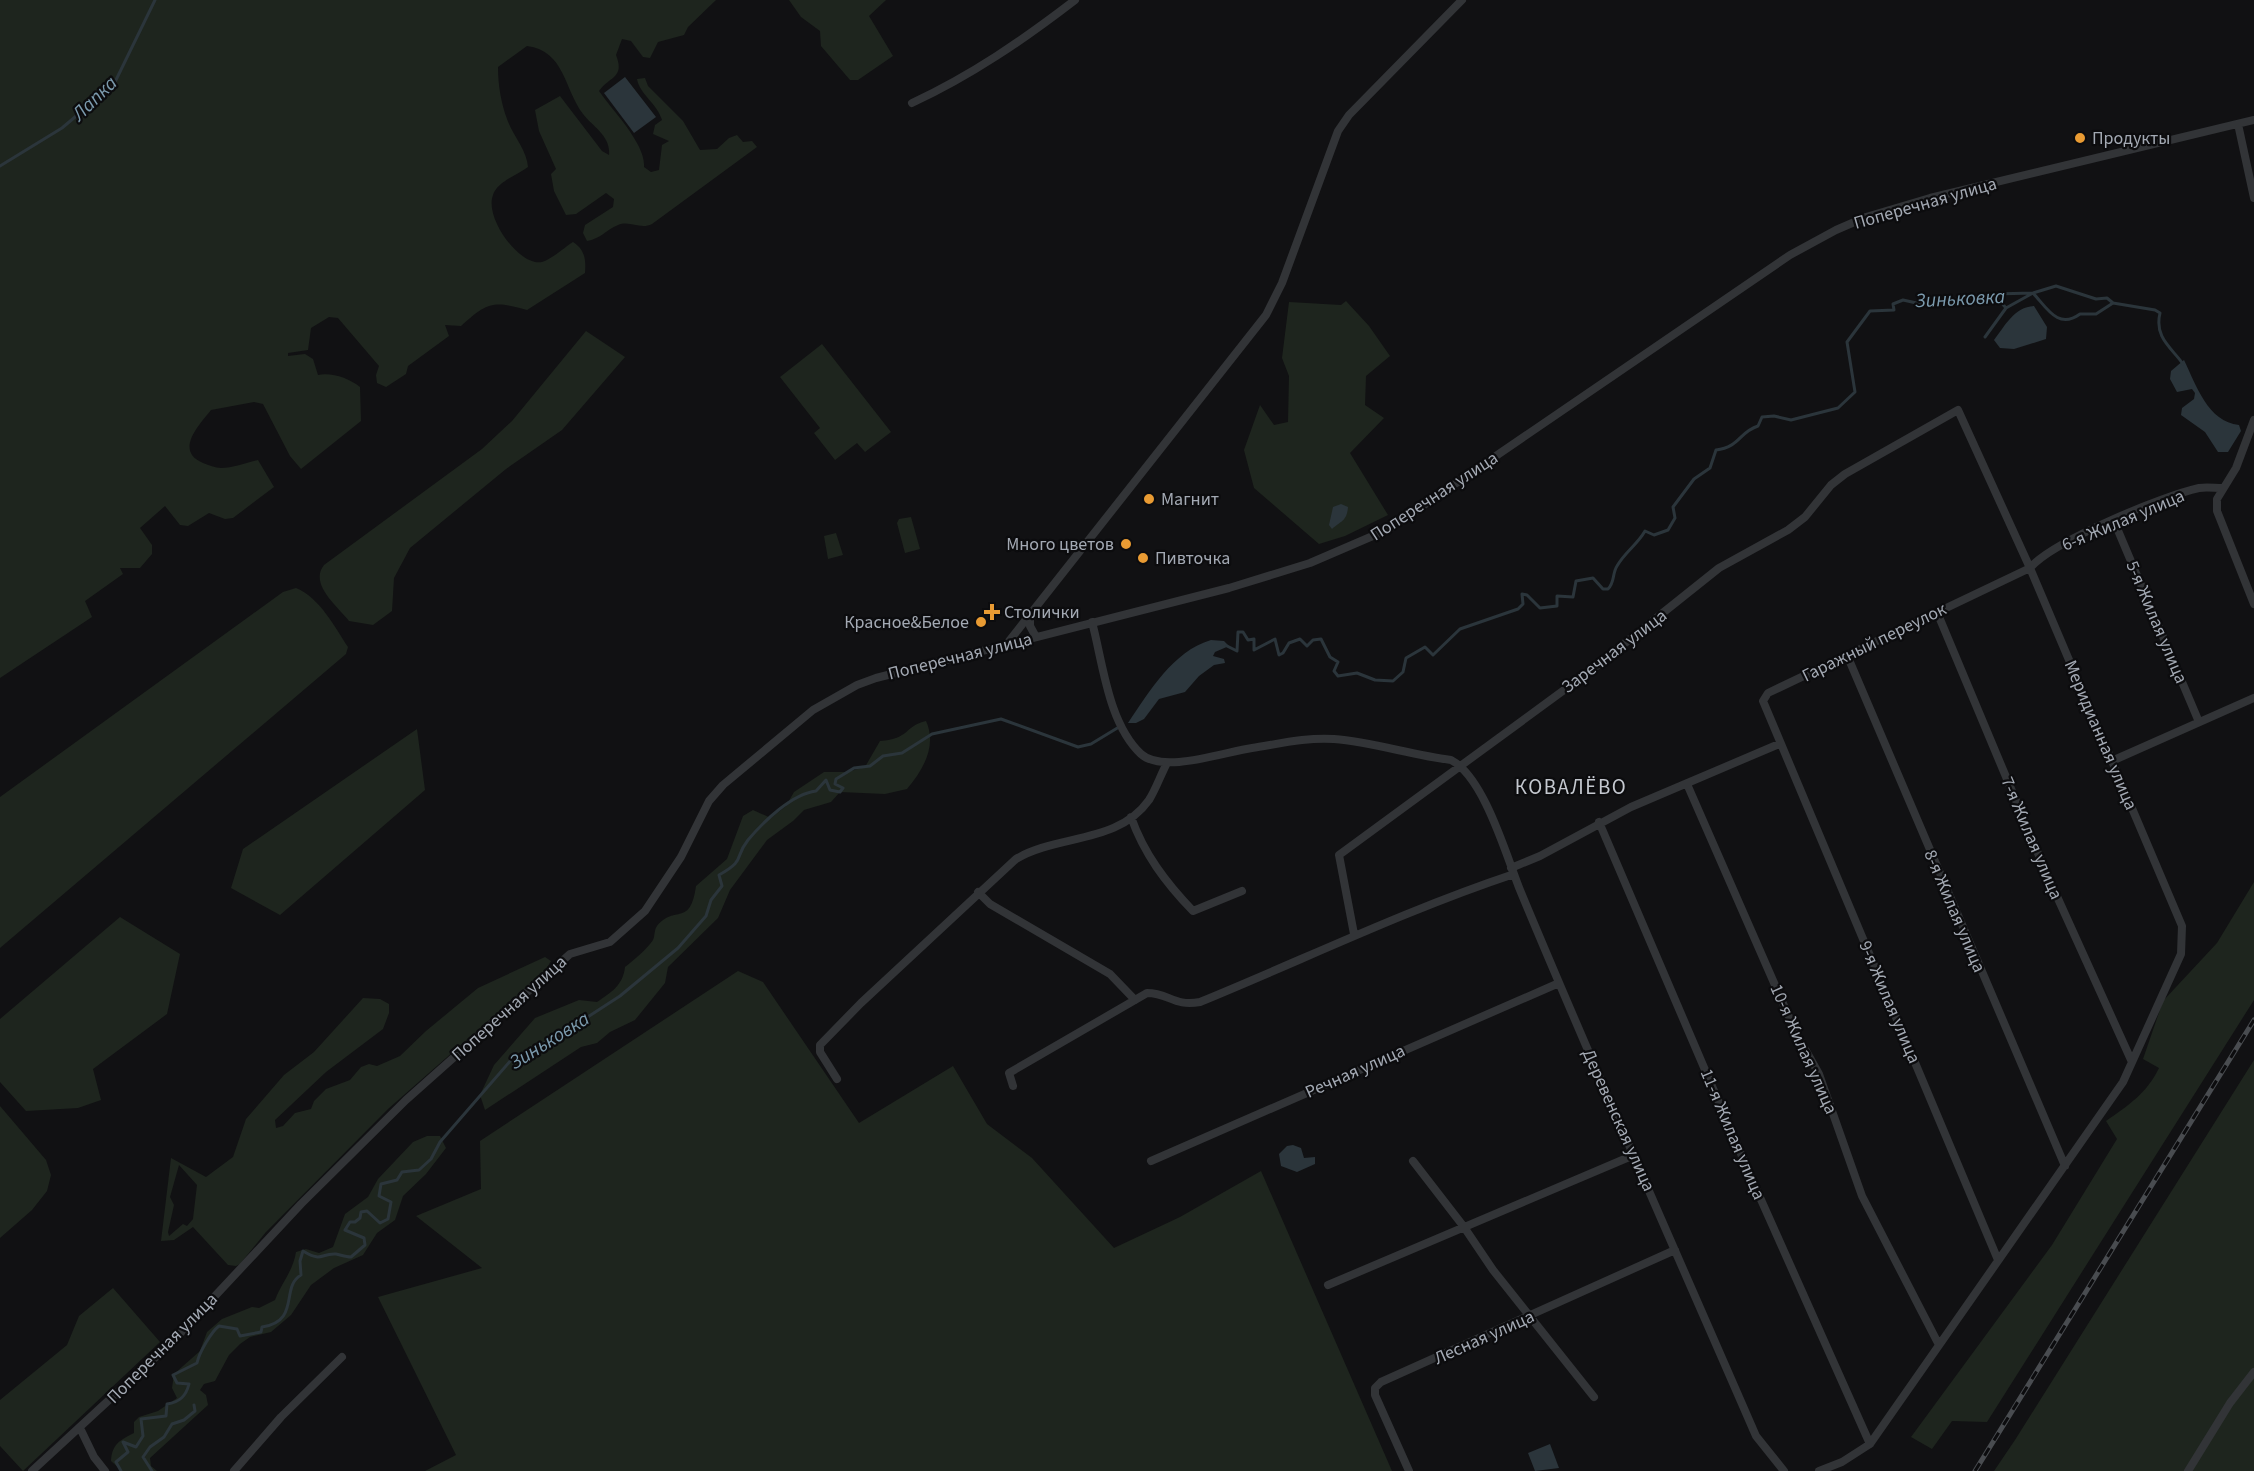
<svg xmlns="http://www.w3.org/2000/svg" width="2254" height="1471" font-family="'Source Sans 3',sans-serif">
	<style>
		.green { fill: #1e251e; fill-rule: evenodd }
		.water { fill: #2b353b }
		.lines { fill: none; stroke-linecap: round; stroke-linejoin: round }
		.stream { stroke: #2b353b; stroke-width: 3 }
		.street { stroke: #323437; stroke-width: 8 }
		.rail-casing { stroke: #494c50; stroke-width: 5 }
		.rail { stroke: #0c0c0e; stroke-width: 3; stroke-dasharray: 9; stroke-linecap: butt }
		.poi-dot { fill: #e99b33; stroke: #0c0c0e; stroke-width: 2 }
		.labels { text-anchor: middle; stroke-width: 4.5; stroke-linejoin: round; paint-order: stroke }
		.poi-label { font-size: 18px; fill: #a3a9b3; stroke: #0c0c0e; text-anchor: start }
		.street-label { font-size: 18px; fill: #a3a9b3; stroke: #0c0c0e }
		.water-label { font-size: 20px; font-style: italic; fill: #7b9aad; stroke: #0c0c0e }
		.quarter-label { font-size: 21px; letter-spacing: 1.5px; fill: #c4c8cf; stroke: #0c0c0e }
	</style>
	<rect width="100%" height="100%" fill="#111113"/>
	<path class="green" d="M0 0H716L688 27 684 35 658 42 650 58 643 57 631 41 622 39 616 55C625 78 610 76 599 91 612 110 646 144 644 167L651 172 659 170 662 145 669 141 653 134 655 125 662 120C657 103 640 95 637 79L645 78 648 86 683 121 700 150 717 149 729 138 737 135 743 142 752 141 757 147 652 224C640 230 630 220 618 225 606 230 600 239 587 241L583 233 585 225 613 207 614 199 606 193 576 214 566 215 554 191 551 174 556 169 539 131 535 110 560 96 602 151 609 155C611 136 593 127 583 114 564 89 565 51 527 46L498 67C498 85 501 103 507 119 513 136 527 150 528 167 517 175 497 182 493 195 484 218 520 267 542 262 552 259 565 247 573 242 585 250 586 259 585 273L527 310C492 300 487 303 461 326L445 325 449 336 408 366 406 374 386 387 377 383 376 375 379 366 338 318 329 317 311 328 308 350 288 353V356L305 354 313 359 318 375C331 372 349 378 360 387L361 421 301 469 290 456 263 404 254 402 211 410C199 425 174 451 203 463 209 465 215 468 221 468 233 468 247 462 258 460L274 487 233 518 225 519 209 513 188 526 180 525 165 506 140 528 152 545V554L140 568H120L123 574 85 601 92 617 0 678Z
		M789 0H886L869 16 893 56 858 80H850L821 46 820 31 801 17Z
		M1346 301 1369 326 1390 356 1366 376 1365 405 1384 418 1350 453 1388 515 1345 536 1319 544 1254 488 1244 450 1260 405 1274 425 1288 422 1289 376 1282 358 1289 302 1341 305Z
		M586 331 625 357 562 430 506 469 410 548 394 578 392 611 373 625 349 621C337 606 309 584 324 565L482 449 512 421Z
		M822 344 891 432 865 452 857 443 835 460 814 433 820 428 780 377Z
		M911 517 920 549 905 553 897 523 899 519Z
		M836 533 843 555 828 559 824 536Z
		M296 588C320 598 334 626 348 647L346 654 0 948V797L283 592Z
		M926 721C937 745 924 769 907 789L885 794 840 792 831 802 804 810 793 821 767 840 730 890 718 918 668 967 665 983 635 1020 610 1032 597 1043 581 1047 485 1110 480 1095 494 1065 535 1018 579 1000 597 1002C612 992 623 985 625 967 634 960 647 949 653 940 655 936 654 930 657 926 675 904 690 928 696 886L727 859 743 816 753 810 771 818 786 806 794 792 824 772H847L865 767 880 741C910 739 904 726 926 721Z
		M417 729 425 790 280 915 231 888 243 849Z
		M2254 882V1000L1987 1422 1952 1421 1932 1449 1911 1437 2052 1245 2117 1139 2106 1121C2129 1105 2147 1093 2159 1068L2143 1059 2163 1001 2217 943Z
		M120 917 180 954 167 1014 93 1069 101 1100 78 1108 26 1111 0 1082V1019Z
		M545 957 551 961 545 971 388 1109 266 1232 240 1264 236 1266 228 1265 193 1227 174 1240 161 1241 171 1158 206 1177 233 1157 246 1119 284 1075 314 1052 363 998 380 999 389 1004V1013L383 1029 326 1072 275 1120 276 1128 283 1126 295 1113 311 1109 314 1101 326 1089 350 1080 361 1067 369 1064 377 1066 400 1056 426 1031 478 988ZM179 1165 197 1185 193 1219 187 1226 183 1224 169 1236 168 1232 174 1205 170 1197Z
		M738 971 763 982 859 1123 953 1066 987 1124 1032 1158 1114 1248 1180 1217 1261 1171 1392 1471H425L456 1455 378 1297 482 1268 416 1216 481 1189 480 1141Z
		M2254 1060V1471H1994L2015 1440Z
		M0 1106 46 1160 51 1175 47 1191 32 1210 0 1238Z
		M427 1136H440L446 1148 426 1174 403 1196 395 1220 377 1233 363 1255 334 1268 311 1285 291 1315 271 1332 250 1337 240 1344 229 1355 215 1381 204 1384 200 1390 206 1395 208 1405 150 1458 151 1466 157 1471H122L111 1461C112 1444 120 1440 134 1433V1422L139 1417 158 1411 177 1398 172 1388 174 1374 200 1351 207 1332 222 1319 252 1307 259 1308 275 1300C282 1282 293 1271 296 1252L306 1249 319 1253 333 1247 345 1214 368 1197 378 1179 413 1142Z
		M113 1288 160 1342 23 1471 0 1446V1400L67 1345 79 1316Z"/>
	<path class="water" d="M625 77 656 117 634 133 604 93Z
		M2034 306 2047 327 2046 339 2014 349 2000 348 1994 340C2005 326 2014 307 2034 306Z
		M2184 360C2196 385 2208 422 2239 425L2241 431 2228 452H2218L2205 432 2181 415 2182 408 2194 399 2195 393 2192 389 2177 392 2170 379 2171 371Z
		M1341 504 1348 507C1347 521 1341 521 1332 529L1329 525 1333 507Z
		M1211 640 1224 641 1229 646 1215 652 1213 656 1224 659 1225 663 1214 665 1199 676 1185 692 1159 699 1144 719 1136 723H1128C1149 692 1173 651 1211 640Z
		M1293 1145 1301 1148 1304 1158 1315 1157V1164L1297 1172 1281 1166 1279 1154 1287 1146Z
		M1550 1444 1559 1468 1535 1471 1528 1453Z"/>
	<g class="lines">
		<path class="stream" d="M0 166 62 128 114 84 155 0
			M1994 294 2006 308
			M1985 337 2006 308 2033 293C2047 308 2058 330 2080 314H2096L2113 303
			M1227 646 1237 651 1238 632H1243L1248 640 1254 639V650L1275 639 1279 655 1283 653 1289 643 1300 639 1307 646 1313 640 1321 639 1330 657 1338 662 1334 671 1338 676 1357 673 1375 680 1393 681 1403 672 1406 658 1425 647 1433 655 1460 629 1518 609 1523 604 1522 594 1527 595 1540 608 1557 606V596L1573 597 1576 581 1593 578 1603 589H1608C1615 582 1612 574 1617 566 1625 552 1637 545 1645 531L1654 535 1668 530 1675 518 1673 507 1694 479 1710 468 1716 450C1740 447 1739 432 1758 426L1762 417 1774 416 1791 420 1838 408 1855 392 1847 342 1870 311 1894 310 1893 304 1903 300 1921 304 1994 294 2033 293 2056 286 2096 299 2107 298 2113 303 2155 310 2160 313C2154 338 2172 348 2183 364
			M121 1471 116 1462 128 1452 123 1442 136 1447 143 1436 141 1419 166 1416 167 1404C180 1402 186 1396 189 1384L177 1383 173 1375 197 1363C199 1353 211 1332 219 1326L237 1329 240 1336 261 1332 262 1327C301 1321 280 1287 301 1275L300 1261 303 1251C323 1263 320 1253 336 1254 341 1255 346 1257 351 1257L365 1245 364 1238 345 1230 350 1222H355L360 1218 361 1212 367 1211 380 1223 388 1219 391 1202 379 1196 381 1184 397 1180 402 1172 419 1170 431 1159 440 1142 512 1059 560 1035 620 996 678 948 706 916 711 900 722 886 719 875C747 859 733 859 748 840 764 821 792 794 816 791L826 780 830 790 840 792 843 788 835 784 836 779 854 768 870 766 883 756 902 753 932 734 1001 719 1078 747 1091 744 1119 727
			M152 1471 143 1457 150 1447 164 1437 172 1424 184 1420 195 1411 194 1405"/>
		<path class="street" d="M912 103C972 75 1023 40 1075 0
			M2238 124 2254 198
			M2254 420 2236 468 2217 499V511L2254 604
			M2114 521 2199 722
			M1937 612 2045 870 2132 1062
			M1030 614V626L1036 637
			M1092 622C1103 663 1108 723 1141 754 1163 774 1224 752 1252 748 1278 744 1307 737 1334 739 1373 742 1411 755 1451 760 1484 777 1506 855 1520 890 1596 1073 1677 1254 1756 1436L1784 1471
			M1006 645 1266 315 1282 283 1338 131 1349 115 1462 0
			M1847 655 2065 1166
			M2114 760 2254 698
			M1687 784 1796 1033 1819 1074 1862 1196 1939 1345
			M1131 817C1144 854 1166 883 1193 911L1242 891
			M1599 822 1750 1175 1870 1444
			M1511 868 1540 856 1631 807 1779 744
			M978 892 990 904 1110 974 1135 1000
			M1354 934 1339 855 1590 671 1719 568 1788 530 1805 517 1831 485 1845 474 1958 410 2030 568 2182 926 2181 954 2123 1082 1870 1444 1842 1462 1819 1471
			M837 1079 820 1052V1045L861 1003 1016 859C1058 834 1118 844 1149 800 1156 789 1161 774 1167 763
			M1013 1086 1009 1073 1147 993C1169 993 1174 1007 1200 1002 1305 959 1406 910 1514 874
			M1151 1161 1559 983
			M1413 1161 1464 1227 1493 1270 1594 1397
			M1998 1260 1763 701 1768 693 2030 568C2053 541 2163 496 2199 488 2206 487 2215 488 2222 488
			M1328 1285 1634 1155
			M80 1428 94 1457 105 1471
			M32 1471 172 1342 301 1204 406 1100 570 954 610 942 645 911 681 857 709 801 723 785 813 710 857 685 876 678 1229 588 1310 563 1389 529 1790 255 1836 230 1866 217 1930 198 2254 120
			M234 1471 281 1417 342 1357
			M1409 1471 1375 1395V1388L1381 1382 1675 1250
			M2188 1471 2230 1403 2254 1372"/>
		<defs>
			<path id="rail" d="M1975 1471 2254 1020"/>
		</defs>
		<use href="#rail" class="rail-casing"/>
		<use href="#rail" class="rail"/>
	</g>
	<g class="poi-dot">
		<circle cx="2080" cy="138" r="6"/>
		<circle cx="1149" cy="499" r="6"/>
		<circle cx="1126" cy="544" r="6"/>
		<circle cx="1143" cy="558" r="6"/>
		<path d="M989 603h6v6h6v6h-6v6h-6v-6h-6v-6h6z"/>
		<circle cx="981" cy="622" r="6"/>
	</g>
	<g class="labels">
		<g class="poi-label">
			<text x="2092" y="144">Продукты</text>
			<text x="1161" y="505">Магнит</text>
			<text x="1114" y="550" text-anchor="end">Много цветов</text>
			<text x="1155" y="564">Пивточка</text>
			<text x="1004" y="618">Столички</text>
			<text x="969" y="628" text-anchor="end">Красное&amp;Белое</text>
		</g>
		<g class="street-label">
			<text transform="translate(1925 203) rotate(-16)" y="6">Поперечная улица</text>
			<text transform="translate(1434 496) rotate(-33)" y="6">Поперечная улица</text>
			<text transform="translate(2123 520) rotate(-23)" y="6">6-я Жилая улица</text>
			<text transform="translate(2157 622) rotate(67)" y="6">5-я Жилая улица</text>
			<text transform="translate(1874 642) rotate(-26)" y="6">Гаражный переулок</text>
			<text transform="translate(1614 651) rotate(-37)" y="6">Заречная улица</text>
			<text transform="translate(960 656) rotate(-14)" y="6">Поперечная улица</text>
			<text transform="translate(2101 735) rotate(67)" y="6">Меридианная улица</text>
			<text transform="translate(2032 838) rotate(67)" y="6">7-я Жилая улица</text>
			<text transform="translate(1955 911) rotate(67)" y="6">8-я Жилая улица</text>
			<text transform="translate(1890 1002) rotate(67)" y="6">9-я Жилая улица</text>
			<text transform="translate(509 1008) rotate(-42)" y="6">Поперечная улица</text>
			<text transform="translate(1804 1049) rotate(66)" y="6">10-я Жилая улица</text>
			<text transform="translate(1355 1071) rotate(-24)" y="6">Речная улица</text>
			<text transform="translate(1619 1120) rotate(66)" y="6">Деревенская улица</text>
			<text transform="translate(1733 1134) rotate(67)" y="6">11-я Жилая улица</text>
			<text transform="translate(1484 1337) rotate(-24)" y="6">Лесная улица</text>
			<text transform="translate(162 1348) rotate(-45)" y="6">Поперечная улица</text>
		</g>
		<g class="water-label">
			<text transform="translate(94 98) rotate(-44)" y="7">Лапка</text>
			<text transform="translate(1960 298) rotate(-3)" y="7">Зиньковка</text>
			<text transform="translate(549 1040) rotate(-32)" y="7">Зиньковка</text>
		</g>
		<g class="quarter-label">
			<text x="1571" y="794">КОВАЛЁВО</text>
		</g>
	</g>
</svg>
